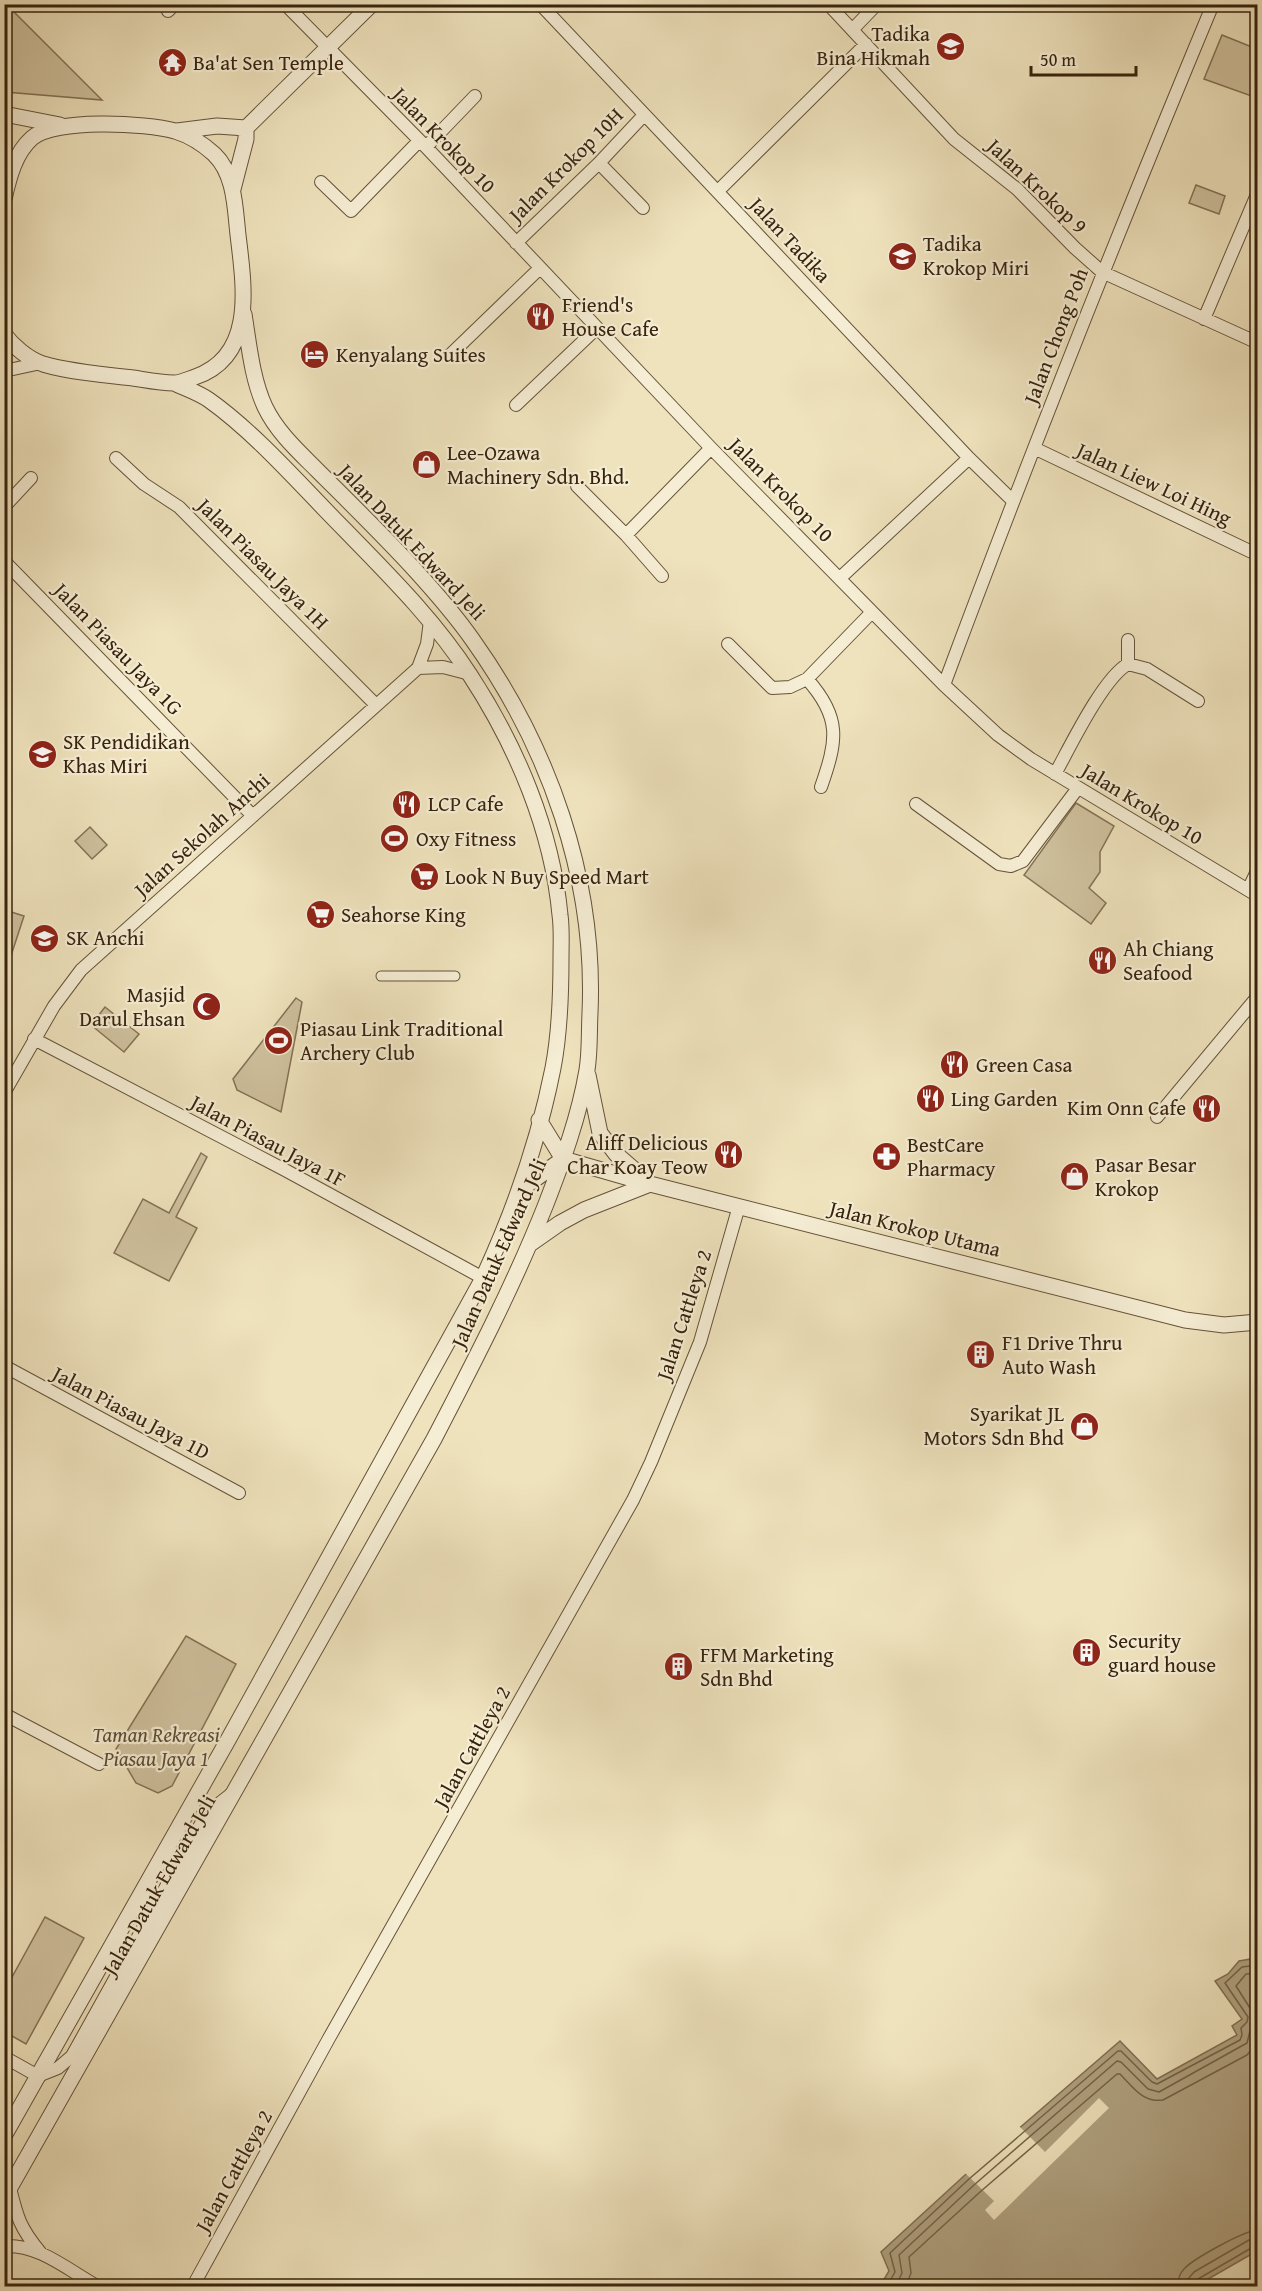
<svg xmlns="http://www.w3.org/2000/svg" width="1262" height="2291" font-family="'Gentium Book Plus',serif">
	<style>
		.green { fill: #d0c29f; stroke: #847256; stroke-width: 1.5 }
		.water { fill: #b0a281; stroke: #806f53; stroke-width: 1.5 }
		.pier { fill: #efe3bd }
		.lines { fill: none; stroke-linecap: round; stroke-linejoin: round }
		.shore { stroke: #746247; stroke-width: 1.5 }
		.pedestrian-casing { stroke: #655339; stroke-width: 11 }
		.minor-casing { stroke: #655339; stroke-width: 14 }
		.tertiary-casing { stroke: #655339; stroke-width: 17 }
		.pedestrian { stroke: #f5edd4; stroke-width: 9 }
		.minor { stroke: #f5edd4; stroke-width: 12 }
		.tertiary { stroke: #f5edd4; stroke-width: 15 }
		.labels { text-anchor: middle; stroke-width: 4.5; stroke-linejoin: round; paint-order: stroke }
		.poi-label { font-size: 21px; fill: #37230d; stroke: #f5edd4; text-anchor: start }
		.street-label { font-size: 21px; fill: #37230d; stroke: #f5edd4 }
		.park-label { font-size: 21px; font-style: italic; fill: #5d4b32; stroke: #f5edd4 }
	</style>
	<rect width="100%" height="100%" fill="#efe3bd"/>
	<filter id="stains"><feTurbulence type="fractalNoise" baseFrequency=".00333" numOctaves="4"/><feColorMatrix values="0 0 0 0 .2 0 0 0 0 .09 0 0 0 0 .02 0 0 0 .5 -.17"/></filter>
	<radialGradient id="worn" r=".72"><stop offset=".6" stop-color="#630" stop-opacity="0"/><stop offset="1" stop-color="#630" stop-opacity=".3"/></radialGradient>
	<path class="green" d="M4 5H7L102 100 5 92Z
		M1222 35 1257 49V98L1204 79Z
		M1196 185 1225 196 1219 214 1189 203Z
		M1076 803 1114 826 1100 852V872L1089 888 1106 903 1091 924 1024 875Z
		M90 827 107 845 92 859 75 841Z
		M5 910 24 916 5 974 4 910Z
		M296 998 302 1002 281 1112 237 1090 233 1079Z
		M105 1007 139 1034 124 1052 91 1025Z
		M201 1153 207 1157 176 1217 197 1228 169 1281 114 1253 143 1199 169 1213Z
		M186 1636 236 1664 172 1786 158 1793 136 1783 116 1749Z
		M45 1917 84 1938 26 2044 5 2032V1990Z"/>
	<path class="water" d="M1257 1958V2251L1196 2286H880L889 2271 881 2252 965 2175 1120 2041 1157 2079 1237 2035 1232 2026 1242 2019 1215 1981 1228 1974 1239 1961Z"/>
	<path class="pier" d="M1099 2098 1109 2108 994 2220 985 2210 994 2201 964 2172 1018 2125 1045 2152Z"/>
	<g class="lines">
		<path class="shore" d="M887 2286 895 2272 890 2253 969 2179 1118 2051H1121L1152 2082 1157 2084 1240 2040 1242 2035 1241 2028 1247 2022 1248 2017 1225 1983 1242 1967 1258 1965
			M896 2286 902 2273 899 2255 974 2185 1117 2061 1121 2062 1148 2089 1159 2092 1247 2043 1250 2031 1255 2023V2016L1236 1986 1246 1974 1258 1973
			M906 2286 911 2273 909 2257 980 2192 1117 2074H1120C1133 2087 1143 2103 1163 2100L1247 2055 1258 2042
			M1178 2286C1178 2280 1179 2274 1184 2269 1193 2259 1245 2230 1258 2230
			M1187 2286 1188 2279 1194 2272 1249 2240 1258 2239
			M1194 2286 1198 2279 1253 2247 1258 2246"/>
		<defs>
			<path id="pedestrian" d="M381 976H455"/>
			<path id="minor" d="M285 4 426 147 711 448 944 685 998 735 1031 759 1258 896
				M540 4 969 458 1012 500
				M828 4 954 139 1017 189 1075 248 1102 272 1258 343
				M168 11 175 4
				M852 30 877 4
				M426 147 475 96
				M599 163 643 208
				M321 182 351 211 419 141
				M718 191 866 44
				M516 243 599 163 644 115
				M1204 319 1258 192
				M450 355 540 268
				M4 371 41 363
				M516 405 597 328
				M1034 448 1258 555
				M116 458 144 484 179 507 376 705
				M577 486 626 535 662 576
				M4 507 31 478
				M626 535 711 448
				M4 561 253 816
				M840 578 969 458
				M728 644 772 688 790 687 807 679
				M1128 664V640
				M418 668 427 644 430 621
				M944 685C1029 456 1119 230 1213 4
				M1055 774C1070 747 1103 678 1128 664L1147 669 1198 701
				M821 787C837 741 842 718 807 679L872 612
				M916 804 999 864 1011 866 1023 861 1078 788
				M1248 890 1258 869
				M34 1039 285 1170 483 1278
				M4 1093 54 1006 81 970 418 668 443 667 470 674
				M1157 1117 1258 996
				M4 1366 239 1493
				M4 1714 99 1764
				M4 2057 38 2076 58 2068 72 2056 207 1813 230 1795
				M10 2188C17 2217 20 2228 40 2252
				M4 2246C39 2244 68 2270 97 2286
				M193 2286 328 2040 633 1500 651 1462 700 1342 739 1206"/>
			<path id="tertiary" d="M4 114 60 125
				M246 128 372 4
				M177 131 217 126 246 128
				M233 189 246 139V128
				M4 199C9 177 15 153 32 138 55 118 146 123 175 131 188 135 203 144 214 154 235 174 235 208 238 235 244 286 256 356 195 377 189 379 181 383 174 383 160 383 146 380 133 378 105 375 70 372 43 364 28 359 13 346 4 334
				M588 1075 600 1133 616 1154 646 1180
				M539 1120 563 1159
				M563 1159 650 1184 1185 1320 1224 1325 1258 1322
				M520 1190 563 1159
				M530 1244 560 1223 584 1210 650 1184
				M4 2136 228 1740 483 1278C513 1213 539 1139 553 1068 560 1032 561 994 561 958 561 944 562 929 560 915 552 830 517 747 470 675 436 622 390 576 346 531 304 489 257 434 209 400 199 393 187 389 176 384
				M4 2198 434 1439C474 1362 514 1285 546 1204 563 1160 579 1117 587 1070 590 1052 589 1032 590 1013 596 879 549 747 472 639 455 615 435 592 415 570 384 536 350 503 317 470 298 451 277 432 265 407 252 379 249 345 244 314"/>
		</defs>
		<use href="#pedestrian" class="pedestrian-casing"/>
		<use href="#minor" class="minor-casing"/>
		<use href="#tertiary" class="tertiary-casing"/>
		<use href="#pedestrian" class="pedestrian"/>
		<use href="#minor" class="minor"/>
		<use href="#tertiary" class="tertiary"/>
	</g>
	<defs>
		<symbol id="school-disc" viewBox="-11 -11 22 22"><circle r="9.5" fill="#8f2418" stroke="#f5edd4"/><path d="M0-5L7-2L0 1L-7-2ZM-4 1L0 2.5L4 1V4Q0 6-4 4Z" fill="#fff"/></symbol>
		<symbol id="temple-disc" viewBox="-11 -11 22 22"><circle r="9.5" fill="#8f2418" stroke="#f5edd4"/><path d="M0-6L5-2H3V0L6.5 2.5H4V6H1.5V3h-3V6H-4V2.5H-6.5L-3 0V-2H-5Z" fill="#fff"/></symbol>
		<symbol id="restaurant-disc" viewBox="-11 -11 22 22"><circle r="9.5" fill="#8f2418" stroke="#f5edd4"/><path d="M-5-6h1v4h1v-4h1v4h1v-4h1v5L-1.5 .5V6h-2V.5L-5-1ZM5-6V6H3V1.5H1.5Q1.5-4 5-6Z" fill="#fff"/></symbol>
		<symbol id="hotel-disc" viewBox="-11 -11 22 22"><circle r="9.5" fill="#8f2418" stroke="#f5edd4"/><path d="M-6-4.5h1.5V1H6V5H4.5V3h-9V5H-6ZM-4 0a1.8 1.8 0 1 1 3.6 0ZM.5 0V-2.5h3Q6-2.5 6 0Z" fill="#fff"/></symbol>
		<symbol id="shop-disc" viewBox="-11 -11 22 22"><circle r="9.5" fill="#8f2418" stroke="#f5edd4"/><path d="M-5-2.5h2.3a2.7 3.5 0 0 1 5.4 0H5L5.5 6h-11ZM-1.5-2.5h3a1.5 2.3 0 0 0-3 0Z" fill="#fff"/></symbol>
		<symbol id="stadium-disc" viewBox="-11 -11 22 22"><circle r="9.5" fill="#8f2418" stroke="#f5edd4"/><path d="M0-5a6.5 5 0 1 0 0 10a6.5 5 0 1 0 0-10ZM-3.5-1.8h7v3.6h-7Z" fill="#fff"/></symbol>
		<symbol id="supermarket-disc" viewBox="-11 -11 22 22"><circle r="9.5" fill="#8f2418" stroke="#f5edd4"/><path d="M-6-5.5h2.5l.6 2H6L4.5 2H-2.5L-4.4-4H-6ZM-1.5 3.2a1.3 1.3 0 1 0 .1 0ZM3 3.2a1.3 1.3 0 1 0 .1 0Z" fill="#fff"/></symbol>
		<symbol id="mosque-disc" viewBox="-11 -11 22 22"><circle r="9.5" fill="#8f2418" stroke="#f5edd4"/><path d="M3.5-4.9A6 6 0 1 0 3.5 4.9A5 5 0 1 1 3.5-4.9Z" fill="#fff"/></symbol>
		<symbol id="pharmacy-disc" viewBox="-11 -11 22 22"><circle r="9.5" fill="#8f2418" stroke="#f5edd4"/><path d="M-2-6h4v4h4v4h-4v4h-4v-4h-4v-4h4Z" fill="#fff"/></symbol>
		<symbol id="building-disc" viewBox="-11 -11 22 22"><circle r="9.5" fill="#8f2418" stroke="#f5edd4"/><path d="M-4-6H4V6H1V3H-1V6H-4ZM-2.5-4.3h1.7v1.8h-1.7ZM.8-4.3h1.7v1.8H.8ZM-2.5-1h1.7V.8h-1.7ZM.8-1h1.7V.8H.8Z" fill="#fff"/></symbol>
	</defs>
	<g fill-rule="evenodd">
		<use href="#school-disc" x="934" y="30" width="33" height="33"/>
		<use href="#temple-disc" x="156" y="46" width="33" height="33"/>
		<use href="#school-disc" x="886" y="240" width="33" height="33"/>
		<use href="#restaurant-disc" x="524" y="300" width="33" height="33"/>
		<use href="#hotel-disc" x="298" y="338" width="33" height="33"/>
		<use href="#shop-disc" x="410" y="448" width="33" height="33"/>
		<use href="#school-disc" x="26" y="738" width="33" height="33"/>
		<use href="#restaurant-disc" x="390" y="788" width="33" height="33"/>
		<use href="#stadium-disc" x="378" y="822" width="33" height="33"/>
		<use href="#supermarket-disc" x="408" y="860" width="33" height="33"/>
		<use href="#supermarket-disc" x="304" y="898" width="33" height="33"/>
		<use href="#school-disc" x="28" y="922" width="33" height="33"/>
		<use href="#restaurant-disc" x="1086" y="944" width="33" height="33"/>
		<use href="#mosque-disc" x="190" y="990" width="33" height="33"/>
		<use href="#stadium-disc" x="262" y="1024" width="33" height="33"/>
		<use href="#restaurant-disc" x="938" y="1048" width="33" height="33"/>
		<use href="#restaurant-disc" x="914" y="1082" width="33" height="33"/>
		<use href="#restaurant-disc" x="1190" y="1092" width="33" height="33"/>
		<use href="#restaurant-disc" x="712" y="1138" width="33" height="33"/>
		<use href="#pharmacy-disc" x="870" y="1140" width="33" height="33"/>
		<use href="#shop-disc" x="1058" y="1160" width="33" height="33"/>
		<use href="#building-disc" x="964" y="1338" width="33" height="33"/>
		<use href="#shop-disc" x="1068" y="1410" width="33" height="33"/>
		<use href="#building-disc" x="1070" y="1636" width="33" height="33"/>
		<use href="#building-disc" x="662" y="1650" width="33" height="33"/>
	</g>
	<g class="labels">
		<g class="poi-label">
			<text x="930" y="41" text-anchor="end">Tadika<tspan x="930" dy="24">Bina Hikmah</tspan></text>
			<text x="193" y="70">Ba'at Sen Temple</text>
			<text x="923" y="251">Tadika<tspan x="923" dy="24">Krokop Miri</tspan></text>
			<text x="562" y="312">Friend's<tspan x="562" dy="24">House Cafe</tspan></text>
			<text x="336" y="362">Kenyalang Suites</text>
			<text x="447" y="460">Lee-Ozawa<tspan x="447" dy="24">Machinery Sdn. Bhd.</tspan></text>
			<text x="63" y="749">SK Pendidikan<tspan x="63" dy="24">Khas Miri</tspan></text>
			<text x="428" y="811">LCP Cafe</text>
			<text x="416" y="846">Oxy Fitness</text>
			<text x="445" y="884">Look N Buy Speed Mart</text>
			<text x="341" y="922">Seahorse King</text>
			<text x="66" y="945">SK Anchi</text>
			<text x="1123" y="956">Ah Chiang<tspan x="1123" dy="24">Seafood</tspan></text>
			<text x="185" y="1002" text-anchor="end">Masjid<tspan x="185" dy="24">Darul Ehsan</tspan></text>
			<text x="300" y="1036">Piasau Link Traditional<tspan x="300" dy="24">Archery Club</tspan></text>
			<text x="976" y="1072">Green Casa</text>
			<text x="951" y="1106">Ling Garden</text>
			<text x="1186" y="1115" text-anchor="end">Kim Onn Cafe</text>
			<text x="708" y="1150" text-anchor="end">Aliff Delicious<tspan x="708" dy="24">Char Koay Teow</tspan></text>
			<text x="907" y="1152">BestCare<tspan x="907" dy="24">Pharmacy</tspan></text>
			<text x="1095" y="1172">Pasar Besar<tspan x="1095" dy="24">Krokop</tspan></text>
			<text x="1002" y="1350">F1 Drive Thru<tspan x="1002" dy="24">Auto Wash</tspan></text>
			<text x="1064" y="1421" text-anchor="end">Syarikat JL<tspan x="1064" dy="24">Motors Sdn Bhd</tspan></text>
			<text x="1108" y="1648">Security<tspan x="1108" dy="24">guard house</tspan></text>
			<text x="700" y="1662">FFM Marketing<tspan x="700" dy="24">Sdn Bhd</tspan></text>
		</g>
		<g class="street-label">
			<text transform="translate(444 140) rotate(46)" y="7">Jalan Krokop 10</text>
			<text transform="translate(566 165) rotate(-45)" y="7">Jalan Krokop 10H</text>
			<text transform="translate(1037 186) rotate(43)" y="7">Jalan Krokop 9</text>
			<text transform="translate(790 240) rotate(47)" y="7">Jalan Tadika</text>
			<text transform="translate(1056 336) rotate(-69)" y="7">Jalan Chong Poh</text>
			<text transform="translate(1154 484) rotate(25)" y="7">Jalan Liew Loi Hing</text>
			<text transform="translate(781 490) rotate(45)" y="7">Jalan Krokop 10</text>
			<text transform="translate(412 542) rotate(47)" y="7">Jalan Datuk Edward Jeli</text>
			<text transform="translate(263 564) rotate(45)" y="7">Jalan Piasau Jaya 1H</text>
			<text transform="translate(118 649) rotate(46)" y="7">Jalan Piasau Jaya 1G</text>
			<text transform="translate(1142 804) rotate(31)" y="7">Jalan Krokop 10</text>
			<text transform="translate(202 835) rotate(-42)" y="7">Jalan Sekolah Anchi</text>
			<text transform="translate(268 1141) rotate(28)" y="7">Jalan Piasau Jaya 1F</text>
			<text transform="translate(915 1229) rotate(14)" y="7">Jalan Krokop Utama</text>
			<text transform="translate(499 1253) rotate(-66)" y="7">Jalan Datuk Edward Jeli</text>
			<text transform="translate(684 1315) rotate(-72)" y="7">Jalan Cattleya 2</text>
			<text transform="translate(131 1413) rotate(28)" y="7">Jalan Piasau Jaya 1D</text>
			<text transform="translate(472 1747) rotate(-61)" y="7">Jalan Cattleya 2</text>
			<text transform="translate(159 1885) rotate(-60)" y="7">Jalan Datuk Edward Jeli</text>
			<text transform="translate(234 2171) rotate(-61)" y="7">Jalan Cattleya 2</text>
		</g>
		<g class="park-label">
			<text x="156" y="1742">Taman Rekreasi<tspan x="156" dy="24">Piasau Jaya 1</tspan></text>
		</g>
	</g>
	<rect width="1262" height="2291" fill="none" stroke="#efe3bd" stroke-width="24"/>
	<rect x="6" y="6" width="1250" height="2279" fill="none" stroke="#37230d" stroke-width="3"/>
	<rect x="12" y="12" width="1238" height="2267" fill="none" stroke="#37230d" stroke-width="1.5"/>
	<path d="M1031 66v9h105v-9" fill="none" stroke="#37230d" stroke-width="3"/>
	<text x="1040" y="66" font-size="18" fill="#37230d" stroke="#f5edd4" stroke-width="4.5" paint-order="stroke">50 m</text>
	<rect width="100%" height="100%" filter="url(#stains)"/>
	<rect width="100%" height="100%" fill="url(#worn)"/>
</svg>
